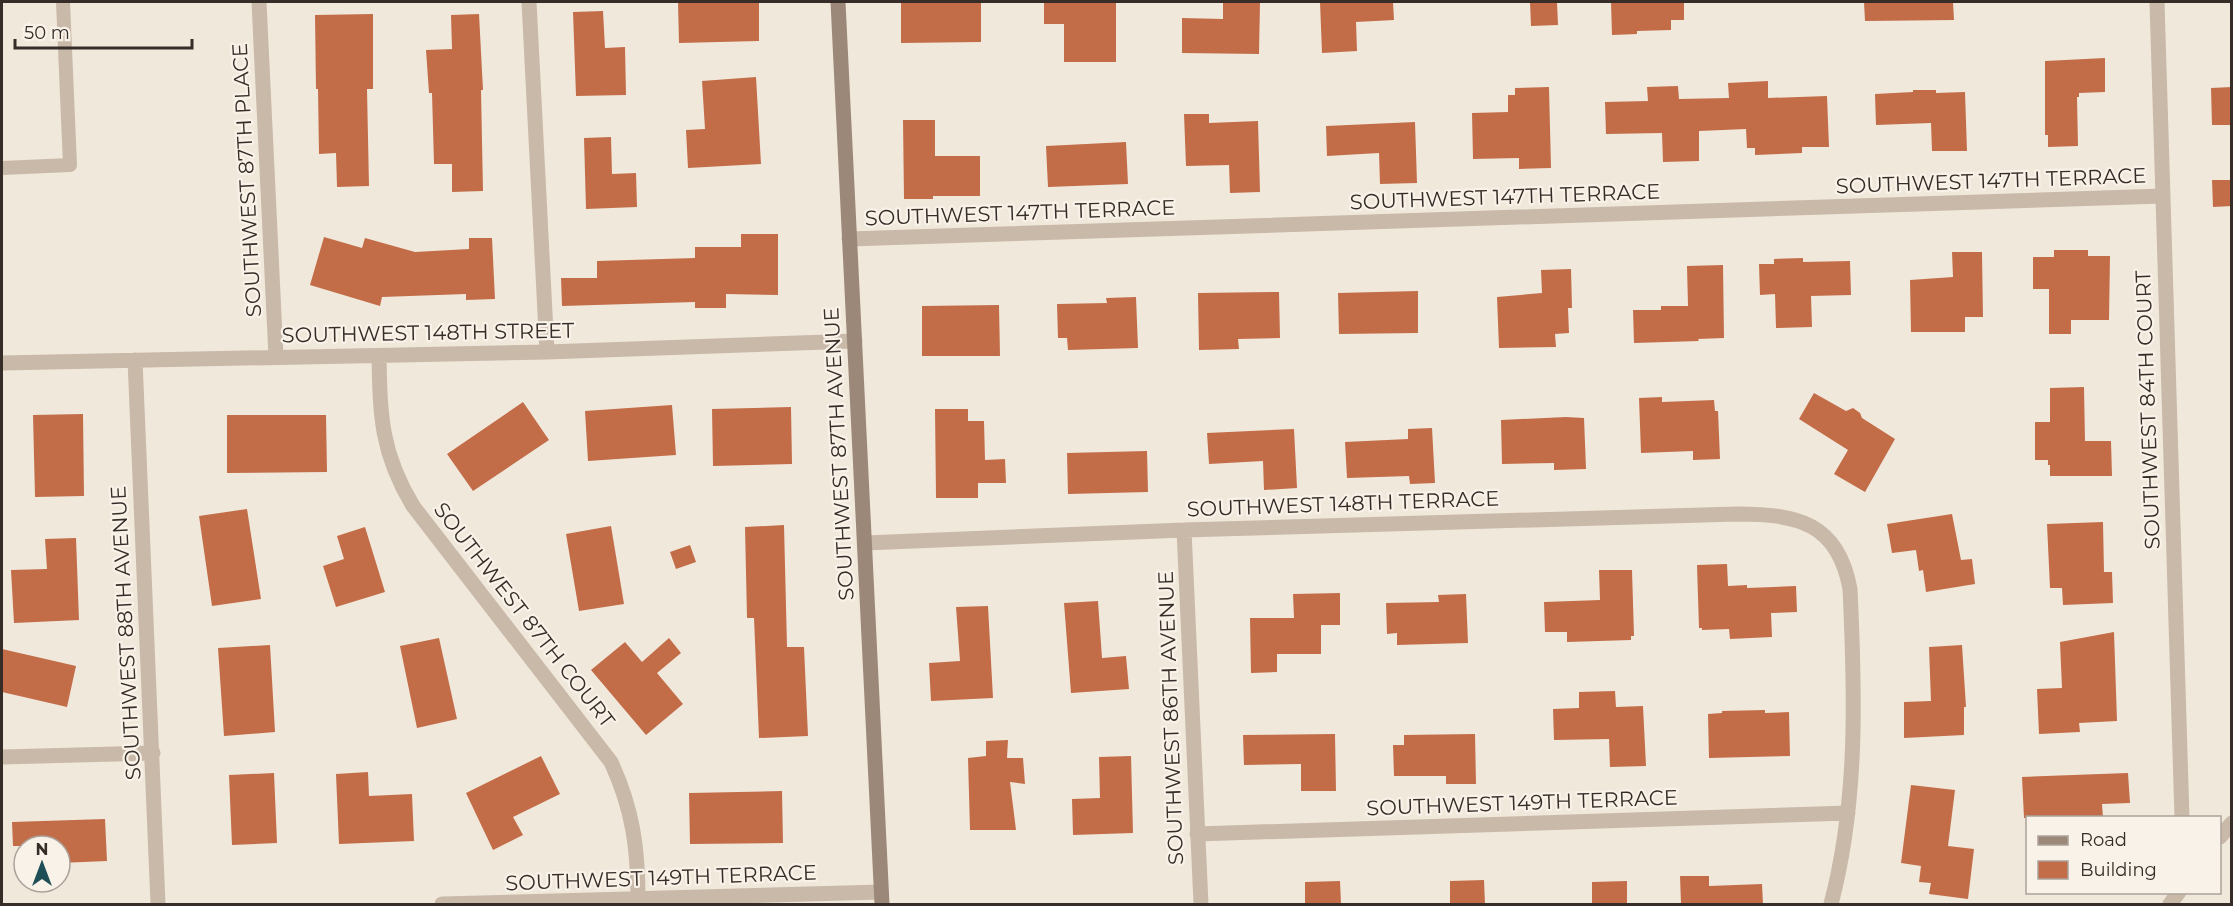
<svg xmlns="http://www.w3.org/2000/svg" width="2233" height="906" font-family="Montserrat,sans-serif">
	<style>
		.building { fill: #c26d48 }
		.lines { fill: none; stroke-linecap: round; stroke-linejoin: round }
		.lane { stroke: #c9b9a8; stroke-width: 14 }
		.street { stroke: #c9b9a8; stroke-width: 15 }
		.secondary { stroke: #9c8879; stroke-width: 15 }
		.labels { text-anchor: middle; stroke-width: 4.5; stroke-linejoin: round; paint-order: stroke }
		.street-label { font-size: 21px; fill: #362d28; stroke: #f9f2e8 }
	</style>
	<rect width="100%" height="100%" fill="#f1e8dc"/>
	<path class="building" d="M678 2H759V41L679 43Z
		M901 2H981V42L901 43Z
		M1044 2H1116V62H1064V24H1044Z
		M1223 2H1260L1259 54 1182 53V18L1223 19Z
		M1320 2H1393L1394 20 1356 22 1357 51 1322 53Z
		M1530 2H1557L1558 25 1531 26Z
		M1611 2H1684V20H1671V30L1637 31V34L1612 35Z
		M1864 2H1953L1954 20 1865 21Z
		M603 11 605 48 625 47 626 95 576 96 573 12Z
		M373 14V89H367L369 186 337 187 336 153 319 154 318 89H316L315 15Z
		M479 14 483 90H481L483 191 452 192V164H434L432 93H429L426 50 452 49 451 15Z
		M2105 58V92L2079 93V97H2077L2078 146 2048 147V135H2045V61Z
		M756 77 761 164 688 168 686 130 705 129 702 81Z
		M1768 81V98L1827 96 1829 147H1802V153L1755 155V148H1747L1746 129 1699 131V161L1663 162 1662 133 1606 134 1605 102 1648 101 1647 87 1678 86 1679 99 1729 98 1728 83Z
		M1549 87 1551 168 1519 169V158L1473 159 1472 113 1508 112V95H1515V88Z
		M2232 87V125H2212L2211 88Z
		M1913 90H1936V93L1965 92 1967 151H1932L1931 123 1876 125 1875 94 1913 92Z
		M1184 114H1209V123L1258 121 1260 192 1230 193 1229 165 1186 166Z
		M903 120H935V156H980V196H933V199H904Z
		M1415 122 1417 183 1380 184 1379 153 1327 156 1326 126Z
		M611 137 612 174 636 173 637 207 586 209 584 138Z
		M1126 142 1128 184 1048 187 1046 146Z
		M2212 180H2232V206L2213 207Z
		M741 234H778V295L726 294V308H695V302L562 306 561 278H597V261L695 258V247H741Z
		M324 237 362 248 365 238 415 252 469 249V238H492L495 299 466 300V294L382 297 380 306 310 285Z
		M2054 250H2088V256H2110L2109 320H2071V334H2049V289H2033V257H2054Z
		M1952 252H1982L1983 317H1965V332H1911L1910 280 1953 277Z
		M1803 258V262L1850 261 1851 295 1811 296 1812 327 1776 328 1775 294 1760 295 1759 264H1774V259Z
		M1723 265 1724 338 1698 339 1699 341 1634 343 1633 310H1661V306H1688L1687 266Z
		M1571 269 1572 308H1568L1569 333 1555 334 1556 347 1499 348 1497 297 1542 293 1541 270Z
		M1418 291V333L1339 334 1338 293Z
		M1279 292 1280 338 1238 339 1239 349 1199 350 1198 293Z
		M1136 297 1138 348 1068 350 1067 338H1058L1057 304 1107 303 1106 298Z
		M999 305 1000 356H922V306Z
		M2084 387 2085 441H2111L2112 476H2050V465H2048V460H2035V422H2050V388Z
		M1814 393 1846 411 1853 408 1860 413 1862 418 1895 439 1865 492 1834 474 1848 450 1799 419Z
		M1662 397V402L1714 400 1715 411H1718L1720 459 1693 460V451L1641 453 1639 398Z
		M523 402 549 440 473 491 447 454Z
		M672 405 676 455 588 461 585 411Z
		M791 407 792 464 713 466 712 409Z
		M935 409H968V421H984L985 460 1005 459 1006 483H978V498H936Z
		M83 414 84 496 35 497 33 415Z
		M227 415H326L327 472 227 473Z
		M1566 417 1584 418 1586 469 1554 470V463L1502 464 1501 420Z
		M1432 428 1435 483 1410 484 1409 476 1347 478 1345 442 1408 439V429Z
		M1294 429 1297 488 1264 490 1263 461 1209 464 1207 433Z
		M1147 451 1148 492 1068 494 1067 453Z
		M247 509 261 599 212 606 199 516Z
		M1952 514 1961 560 1972 559 1975 584 1926 592 1923 570 1919 571 1916 550 1892 553 1887 524Z
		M2103 522 2104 572H2112L2113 603 2063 605 2062 588H2050L2047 524Z
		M784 525 787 647H804L808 736 759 738 754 618H747L745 527Z
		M611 526 624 604 579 611 566 534Z
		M365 527 385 592 336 607 323 566 344 559 337 536Z
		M76 538 79 620 14 623 11 570 47 569 45 539Z
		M690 545 696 562 676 569 670 552Z
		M1727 564 1728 586 1747 585V588L1796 586 1797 612 1771 613 1772 637 1730 639 1729 629 1702 630V628H1699L1697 565Z
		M1599 570H1632L1634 636H1631V640L1567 642V632H1545L1544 602 1600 600Z
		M1340 593V625H1321V654H1277V672L1251 673 1250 618H1294L1293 594Z
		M1466 594 1468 643 1397 645V633L1387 634 1386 603 1439 602 1438 595Z
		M1098 601 1102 658 1126 656 1129 689 1071 693 1064 603Z
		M988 606 993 698 931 701 929 663 960 661 956 607Z
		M2114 632 2117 721 2079 723 2080 732 2039 734 2037 689 2062 688 2060 642Z
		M439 638 457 719 417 728 400 646Z
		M669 638 681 653 657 673 683 704 646 735 591 670 625 642 642 662Z
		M270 645 275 732 224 736 218 648Z
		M1962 645 1966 707H1964V735L1904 738V702L1931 701 1929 647Z
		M2 649 76 666 67 707 2 692Z
		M1615 691 1616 707 1643 706 1646 766 1610 767 1609 739 1554 740 1553 709 1579 708V692Z
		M1765 710V713L1789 712 1790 756 1709 758 1708 714 1722 713V711Z
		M1335 734 1336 791H1301V764L1244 765 1243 735Z
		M1475 734 1476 784H1446V776H1394L1393 745H1404V735Z
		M1008 740 1007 758H1023L1025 784 1010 782 1016 830H970L968 758 986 756V741Z
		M541 756 560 794 513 817 523 835 493 850 466 793Z
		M1131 756 1133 833 1073 835 1072 799 1100 798 1099 757Z
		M368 772 369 796 412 794 414 841 339 844 336 774Z
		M274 773 277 843 232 845 229 775Z
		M2128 773 2130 803 2102 804 2103 818H2024L2022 777Z
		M1911 785 1955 790 1948 846 1974 849 1968 899 1929 894 1931 883 1919 882 1921 866 1901 863Z
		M782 791 783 843 690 844 689 793Z
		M105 819 107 861 60 863V846H13L12 822Z
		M1680 876H1709V886L1762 884 1763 904H1681Z
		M1484 880 1485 904H1450V881Z
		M1340 881 1341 904H1305V882Z
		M1627 881V904H1592V882Z"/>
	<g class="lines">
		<path class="lane" d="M2 168 70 165 63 2"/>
		<path class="street" d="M259 2 276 357
			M529 2 547 352
			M2157 2 2182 818
			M849 239 2163 196
			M379 356C380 416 381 453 413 506L611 762C633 810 638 848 638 900
			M135 360 158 904
			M2 363 547 352 855 341
			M1184 530 1201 904
			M865 543 1184 530 1737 514C1798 514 1838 523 1850 589 1855 695 1858 802 1831 904
			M2 757 153 753
			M1197 834 1848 813
			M2220 837 2232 823
			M442 904 881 892
			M2170 904 2179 892"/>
		<path class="secondary" d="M838 2 882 904"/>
	</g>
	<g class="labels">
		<g class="street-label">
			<text transform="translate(247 180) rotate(-93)" y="7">SOUTHWEST 87TH PLACE</text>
			<text transform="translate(1991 181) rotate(-2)" y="7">SOUTHWEST 147TH TERRACE</text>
			<text transform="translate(1505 197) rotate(-2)" y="7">SOUTHWEST 147TH TERRACE</text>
			<text transform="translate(1020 213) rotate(-2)" y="7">SOUTHWEST 147TH TERRACE</text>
			<text transform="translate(428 333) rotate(-1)" y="7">SOUTHWEST 148TH STREET</text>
			<text transform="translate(2148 410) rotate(-92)" y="7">SOUTHWEST 84TH COURT</text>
			<text transform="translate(839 454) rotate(-93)" y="7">SOUTHWEST 87TH AVENUE</text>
			<text transform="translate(1343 504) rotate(-2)" y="7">SOUTHWEST 148TH TERRACE</text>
			<text transform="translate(524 615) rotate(52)" y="7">SOUTHWEST 87TH COURT</text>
			<text transform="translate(126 633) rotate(-93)" y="7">SOUTHWEST 88TH AVENUE</text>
			<text transform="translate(1171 718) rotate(-92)" y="7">SOUTHWEST 86TH AVENUE</text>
			<text transform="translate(1522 803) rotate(-2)" y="7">SOUTHWEST 149TH TERRACE</text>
			<text transform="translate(661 878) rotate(-2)" y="7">SOUTHWEST 149TH TERRACE</text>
		</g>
	</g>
	<rect width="2233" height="906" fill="none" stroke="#362d28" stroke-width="6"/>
	<rect x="2026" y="816" width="195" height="78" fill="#f9f2e8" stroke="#aba39b" stroke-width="1.5"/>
	<rect x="2038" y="836" width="30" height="9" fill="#9c8879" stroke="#aba39b" stroke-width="1.5"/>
	<text x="2080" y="846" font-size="18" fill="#362d28">Road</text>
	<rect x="2038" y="861" width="30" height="18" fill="#c26d48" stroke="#aba39b" stroke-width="1.5"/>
	<text x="2080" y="876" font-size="18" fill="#362d28">Building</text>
	<g transform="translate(42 864)"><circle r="28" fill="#f9f2e8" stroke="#aba39b" stroke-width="1.5"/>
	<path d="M0-4.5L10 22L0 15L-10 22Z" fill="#1f4f56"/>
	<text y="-9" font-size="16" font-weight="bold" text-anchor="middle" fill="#362d28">N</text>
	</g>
	<path d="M15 39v9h177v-9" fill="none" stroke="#362d28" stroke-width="3"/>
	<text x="24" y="39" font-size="18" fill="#362d28" stroke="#f9f2e8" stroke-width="4.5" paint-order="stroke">50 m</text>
</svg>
